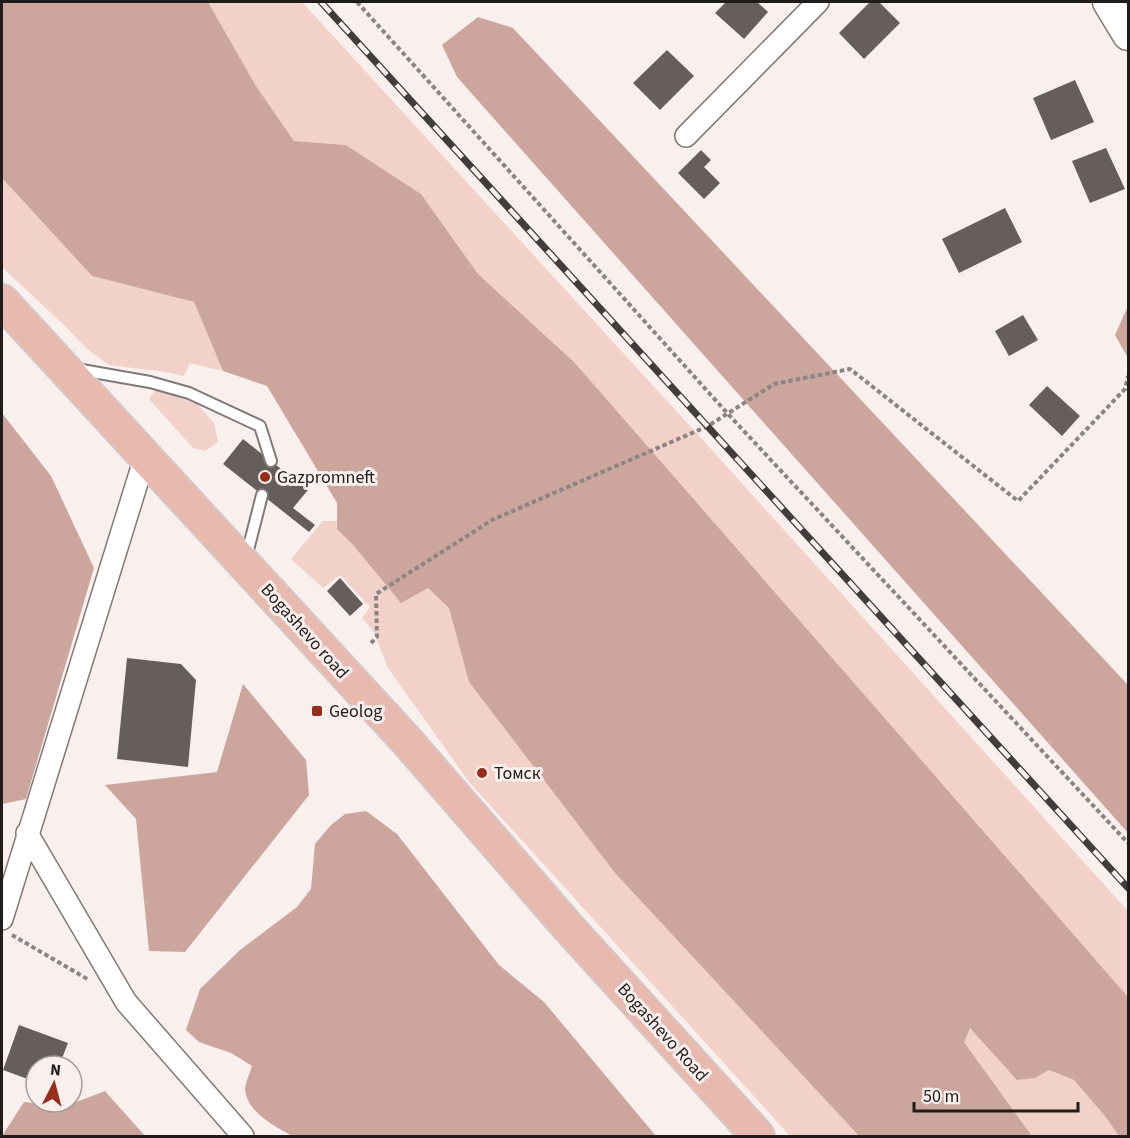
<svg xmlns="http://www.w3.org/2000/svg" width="1130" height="1138" font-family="'Source Sans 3',sans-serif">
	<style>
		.green { fill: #f2d1c9 }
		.forest { fill: #cca59c }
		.building { fill: #655e5c }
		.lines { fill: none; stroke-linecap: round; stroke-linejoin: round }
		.lane-casing { stroke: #817978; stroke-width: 14 }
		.street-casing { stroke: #817978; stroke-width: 24 }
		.secondary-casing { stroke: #817978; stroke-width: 33 }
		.primary-casing { stroke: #cecdcd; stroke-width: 36 }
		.path { stroke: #8a8482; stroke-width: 4; stroke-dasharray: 4.5 3; stroke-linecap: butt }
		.lane { stroke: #fff; stroke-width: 10 }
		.street { stroke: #fff; stroke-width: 21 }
		.secondary { stroke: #fff; stroke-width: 30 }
		.primary { stroke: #e7b9af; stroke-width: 33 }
		.rail-casing { stroke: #413d3c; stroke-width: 7 }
		.rail { stroke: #f9f0ee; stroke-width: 4.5; stroke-dasharray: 14; stroke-linecap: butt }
		.poi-dot { fill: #972e19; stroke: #f9f0ee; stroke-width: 2 }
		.labels { text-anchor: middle; stroke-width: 6; stroke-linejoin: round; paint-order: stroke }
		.poi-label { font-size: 18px; fill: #1f1c1b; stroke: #f9f0ee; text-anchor: start }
		.street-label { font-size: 18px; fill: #1f1c1b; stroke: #f9f0ee }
	</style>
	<rect width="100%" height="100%" fill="#f9f0ee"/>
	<path class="green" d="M208 2H302L701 438 1128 911V997L575 363 478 274 421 194 346 145 294 141 256 86Z
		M2 178 92 276 194 302 223 371 190 363 184 376 166 372 109 365 87 349 67 328 2 267Z
		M156 389 197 404 214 423 218 442 205 451 193 448 149 399Z
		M323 521H337V529L354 546 428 588 449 608 469 682 615 873 859 1136H790L469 782 388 668 373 631 362 618 370 607 340 575 323 588 291 559Z
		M969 1028 1035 1078 1049 1070 1074 1080 1104 1115 1119 1136H1032L964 1042Z"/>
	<path class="forest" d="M2 2H208L256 86 294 141 346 145 421 194 478 274 575 363 1128 997V1136H1119L1104 1115 1074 1080 1049 1070 1035 1078 1017 1080 970 1028 964 1042 1032 1136H859L615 873 469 682 449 608 428 588 401 603 354 546 337 529V503L267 386 223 371 194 302 92 276 2 178Z
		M478 17 513 28 1128 685V833L457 77 442 45Z
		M1127 308H1128V358L1115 335Z
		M2 413 51 476 94 568 26 799 2 804Z
		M243 684 306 760 309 795 185 952 149 951 136 819 105 785 217 772Z
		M366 811 397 834 499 965 544 1002 656 1136H292C275 1126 247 1113 245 1089 245 1083 250 1073 252 1066L231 1053 199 1042 186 1030 200 989 240 950 297 907 311 889 315 844 331 825 345 814Z
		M105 1091 145 1136H2L24 1102 66 1106Z"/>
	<path class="building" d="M726 2H757L768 12 744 39 715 13Z
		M870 2H879L900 23 864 59 839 33Z
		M667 50 694 76 660 110 633 83Z
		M1075 80 1094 122 1051 140 1033 98Z
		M1106 148 1125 189 1090 203 1072 161Z
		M701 150 711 160 704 167 720 183 704 199 678 173Z
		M1005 208 1022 242 959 273 942 239Z
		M1023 315 1038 340 1009 356 995 331Z
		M1047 386 1080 416 1062 436 1029 405Z
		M243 439 308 490 293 508 315 525 309 532 223 464Z
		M340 578 363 604 350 616 327 591Z
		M127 658 181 664 196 680 188 767 117 759Z
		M19 1025 68 1043 59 1066H36V1082L3 1070Z"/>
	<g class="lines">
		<defs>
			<path id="lane" d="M76 369 150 382 189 393 260 426 271 461
				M246 558 262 495"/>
			<path id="street" d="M686 136 818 2
				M27 833 126 1002 243 1136
				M2 919 145 457"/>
			<path id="secondary" d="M1108 2 1128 35"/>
			<path id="primary" d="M2 301 406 740 568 927 758 1136"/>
		</defs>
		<use href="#lane" class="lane-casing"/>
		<use href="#street" class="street-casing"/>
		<use href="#secondary" class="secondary-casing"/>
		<use href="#primary" class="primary-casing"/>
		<path class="path" d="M357 2 728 414 1128 843
			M371 643 377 637 376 594 492 520 708 426 774 384 850 369 1018 501 1125 389 1128 376
			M12 935 89 980"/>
		<use href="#lane" class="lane"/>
		<use href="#street" class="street"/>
		<use href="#secondary" class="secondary"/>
		<use href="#primary" class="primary"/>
		<defs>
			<path id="rail" d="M321 2 1128 888"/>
		</defs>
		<use href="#rail" class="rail-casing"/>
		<use href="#rail" class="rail"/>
	</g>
	<g class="poi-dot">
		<circle cx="265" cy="477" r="6"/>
		<rect x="311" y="705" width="12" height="12" rx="3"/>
		<circle cx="482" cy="773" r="6"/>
	</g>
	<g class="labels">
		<g class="poi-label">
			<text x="277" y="483">Gazpromneft</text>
			<text x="329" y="717">Geolog</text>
			<text x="494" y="779">Томск</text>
		</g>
		<g class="street-label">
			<text transform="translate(305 631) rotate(48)" y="6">Bogashevo road</text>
			<text transform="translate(663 1032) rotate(48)" y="6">Bogashevo Road</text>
		</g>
	</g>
	<rect width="1130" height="1138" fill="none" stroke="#1f1c1b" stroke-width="6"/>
	<g transform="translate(54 1084) rotate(6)"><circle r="28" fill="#f9f0ee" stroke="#a29b9a" stroke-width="1.5"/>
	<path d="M0-4.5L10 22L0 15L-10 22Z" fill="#972e19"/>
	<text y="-9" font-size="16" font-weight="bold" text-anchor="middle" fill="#1f1c1b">N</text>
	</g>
	<path d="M914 1102v9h164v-9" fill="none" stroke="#1f1c1b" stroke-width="3"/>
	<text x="923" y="1102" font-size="18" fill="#1f1c1b" stroke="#f9f0ee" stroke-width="4.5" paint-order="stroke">50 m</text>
</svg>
